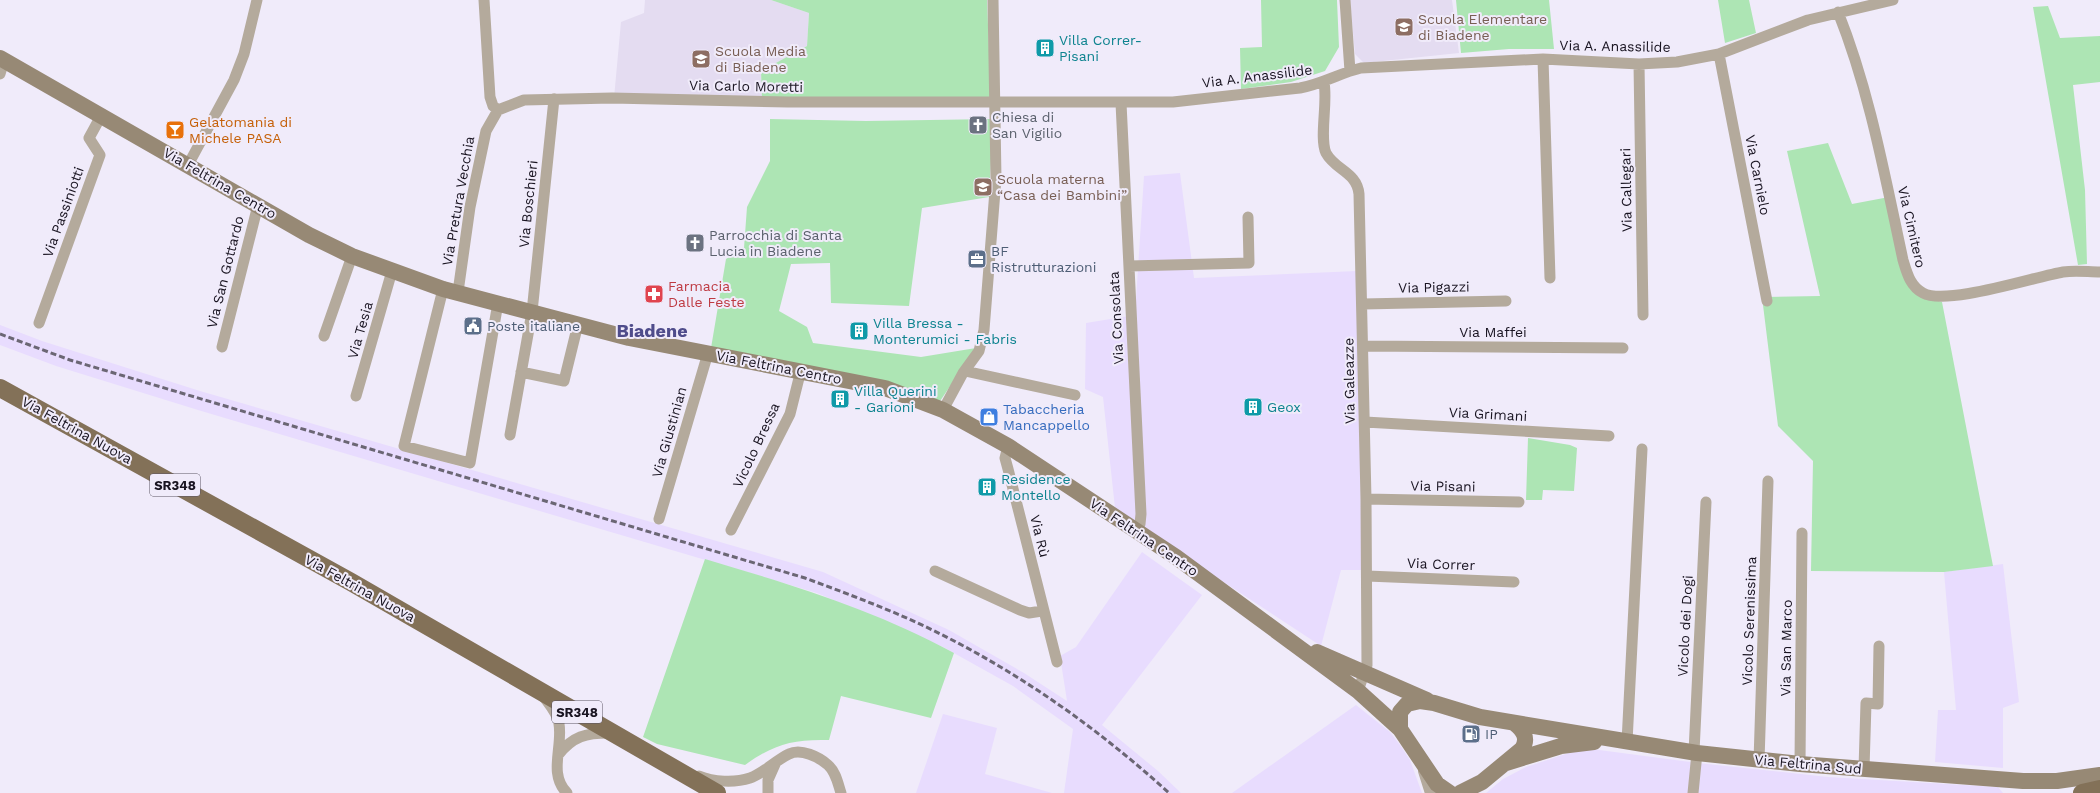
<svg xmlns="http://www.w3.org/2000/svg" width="2100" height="793" font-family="'Work Sans',sans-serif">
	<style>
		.built { fill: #e8dcfe }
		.education { fill: #e4dcf1 }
		.green { fill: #ade5b4 }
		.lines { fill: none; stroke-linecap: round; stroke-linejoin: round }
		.minor { stroke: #b4aa9c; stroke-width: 11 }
		.tertiary { stroke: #b4aa9c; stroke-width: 14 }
		.secondary { stroke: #978975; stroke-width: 16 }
		.primary { stroke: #837158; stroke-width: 18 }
		.rail { stroke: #6b6674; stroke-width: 3; stroke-dasharray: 6 3; stroke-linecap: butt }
		.labels { text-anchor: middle; stroke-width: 4; stroke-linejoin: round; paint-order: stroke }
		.shield { fill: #f0ebfa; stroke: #5a5462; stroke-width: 1 }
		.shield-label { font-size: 13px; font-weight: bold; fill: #191421 }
		.education-label { font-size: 14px; fill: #785e54; stroke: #f0ebfa; text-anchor: start }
		.culture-label { font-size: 14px; fill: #0d838f; stroke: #f0ebfa; text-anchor: start }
		.street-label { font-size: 14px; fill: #191421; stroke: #f0ebfa }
		.worship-label { font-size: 14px; fill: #5b616d; stroke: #f0ebfa; text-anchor: start }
		.food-label { font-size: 14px; fill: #c56008; stroke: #f0ebfa; text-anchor: start }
		.service-label { font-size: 14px; fill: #4e5e75; stroke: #f0ebfa; text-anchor: start }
		.health-label { font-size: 14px; fill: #be3a42; stroke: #f0ebfa; text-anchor: start }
		.shop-label { font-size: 14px; fill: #366cbe; stroke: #f0ebfa; text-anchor: start }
		.district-label { font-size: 18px; font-weight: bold; fill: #4f4c8b; stroke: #f0ebfa }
	</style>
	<rect width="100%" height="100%" fill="#f0ebfa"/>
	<path class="built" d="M1180 173 1194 278 1357 271 1362 570H1341L1321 646 1149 533 1115 508 1103 397 1085 389 1086 323 1135 315 1144 176Z
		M0 325 42 341 200 391 823 572 949 630 1024 673 1067 701 1060 656 1076 647 1142 552 1202 595 1102 725 1158 771 1181 793H1064L1073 729 1013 686 943 647 817 593 198 410 56 366 0 345Z
		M2003 564 2019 702 2003 708V768L1935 762 1938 710H1956L1944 572Z
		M1356 705 1390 732 1400 745 1410 760 1422 793H1232Z
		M943 714 997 728 985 774 1052 793H916Z
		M1584 748 1698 763 1828 777 1998 787 2003 793H1486L1503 779 1526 767Z"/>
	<path class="education" d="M645 0H771L809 13 807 46 761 71 762 100 614 98 621 22 644 13Z
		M1350 0H1452L1459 53 1364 63 1355 54Z"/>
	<path class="green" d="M771 0H987L991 99 762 100 761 71 807 46 809 13Z
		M1261 0H1337L1339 47 1325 71 1291 82 1241 89 1240 48 1262 47Z
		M1456 0H1549L1554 49H1509L1461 53Z
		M1718 0H1749L1756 33 1725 43Z
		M2048 6 2060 38 2100 36V82L2073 85 2085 190 2087 264 2078 265 2033 7Z
		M770 119 866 121 993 119 989 197 922 208 909 306 831 303 830 263 791 264 779 311 807 327 813 343 921 357 976 348 938 404 711 348 726 259 744 248 747 207 770 161Z
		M1828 143 1852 204 1889 197 1912 279 1928 298 1942 302 1993 566 1944 572 1811 571 1813 461 1778 426 1762 297 1820 296 1787 151Z
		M1528 438 1570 445 1577 448 1574 491 1543 490 1542 500H1526Z
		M705 559C792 585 873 609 954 653L931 718 841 696 829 740C793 739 774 744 745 765L657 744 643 737Z"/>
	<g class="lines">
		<path class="minor" d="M484 0 490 97 493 106 498 110
			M1345 0 1350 71
			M1838 12C1870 92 1885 177 1903 260 1907 273 1910 286 1923 293 1946 306 2034 277 2063 272 2076 270 2088 272 2100 272
			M1719 54 1767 301
			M1543 59 1550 278
			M1639 64 1643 315
			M0 74 4 61
			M1324 83C1328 102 1319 138 1326 153 1335 170 1357 172 1359 194L1366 499 1367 665 1358 691
			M1121 103 1141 514 1140 524 1136 530
			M498 110 524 100 612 98 788 102H1173L1300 88C1322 84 1340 73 1361 68L1543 59 1639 64 1677 62 1719 54 1808 20 1893 0
			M188 165 234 80 244 54 257 0
			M1129 266 1249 263 1248 217
			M443 289 404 446 470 463 498 303
			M458 292 470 207 486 131 498 110
			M1363 304 1506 301
			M39 323 100 155 89 138 101 116
			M324 336 352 256
			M1363 346 1623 348
			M222 347 258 205
			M965 371 1075 395
			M521 372 564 381 578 324
			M356 396 392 271
			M943 410 963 373 979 351 984 330 996 178 993 0
			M1365 422 1609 436
			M510 435 532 312 554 99
			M1008 446 1005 458 1008 469 1057 662
			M1366 499 1519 502
			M659 519 708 353
			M731 530 790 414 801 370
			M935 571 1020 610 1029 613 1042 611
			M1367 576 1514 582
			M544 697C550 705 558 714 559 724 563 747 548 774 567 793
			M1627 742 1642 449
			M1694 752 1706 502
			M558 755C573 736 586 733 609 733
			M1759 761 1768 481
			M1800 764 1802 533
			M1864 769 1866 703 1878 704 1879 646
			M699 776C713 782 735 783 750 778 764 773 776 760 789 754 801 748 819 757 828 765 836 772 838 784 841 793
			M768 793V780L776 762
			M1693 793 1697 753"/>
		<path class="tertiary" d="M1425 771 1432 793"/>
		<path class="secondary" d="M0 58 309 235 352 256 443 289 629 338 885 388 943 410 1008 446 1176 557 1358 691 1400 729
			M1317 652 1427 700
			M1506 763 1561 746 1594 742
			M1450 793 1437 784 1400 729V712L1407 704 1420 701 1434 703 1480 717 1697 753 1800 764 2023 781H2057L2100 775
			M1460 793 1482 782 1522 749C1529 738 1523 730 1514 723"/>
		<path class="primary" d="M0 388 351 582 717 793
			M2082 793 2100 789"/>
		<path class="rail" d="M0 334 70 360 805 578C840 591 875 604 909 619 1004 662 1091 722 1169 793"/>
	</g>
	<defs>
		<symbol id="school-square" viewBox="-11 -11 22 22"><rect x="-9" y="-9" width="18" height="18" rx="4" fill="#8d6e63" stroke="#f0ebfa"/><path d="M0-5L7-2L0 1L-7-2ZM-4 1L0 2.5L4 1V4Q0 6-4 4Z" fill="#fff"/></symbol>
		<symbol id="building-square" viewBox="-11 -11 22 22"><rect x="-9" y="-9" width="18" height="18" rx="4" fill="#0f9aa8" stroke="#f0ebfa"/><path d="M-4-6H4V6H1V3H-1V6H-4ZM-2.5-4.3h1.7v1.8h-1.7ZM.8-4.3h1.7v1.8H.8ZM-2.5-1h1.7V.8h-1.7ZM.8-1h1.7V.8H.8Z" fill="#fff"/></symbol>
		<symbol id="church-square" viewBox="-11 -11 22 22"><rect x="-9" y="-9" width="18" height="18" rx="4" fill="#6b7280" stroke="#f0ebfa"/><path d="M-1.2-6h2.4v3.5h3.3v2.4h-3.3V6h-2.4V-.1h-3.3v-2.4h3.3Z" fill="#fff"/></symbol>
		<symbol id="bar-square" viewBox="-11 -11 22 22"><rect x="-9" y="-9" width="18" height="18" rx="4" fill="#e8710a" stroke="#f0ebfa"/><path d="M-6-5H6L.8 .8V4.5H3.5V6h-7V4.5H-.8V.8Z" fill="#fff"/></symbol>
		<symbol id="office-square" viewBox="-11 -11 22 22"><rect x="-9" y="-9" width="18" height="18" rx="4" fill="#5c6f8a" stroke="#f0ebfa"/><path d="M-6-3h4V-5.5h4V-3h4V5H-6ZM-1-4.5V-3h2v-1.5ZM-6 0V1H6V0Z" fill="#fff"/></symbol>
		<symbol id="pharmacy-square" viewBox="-11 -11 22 22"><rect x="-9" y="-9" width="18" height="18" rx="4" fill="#e0444e" stroke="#f0ebfa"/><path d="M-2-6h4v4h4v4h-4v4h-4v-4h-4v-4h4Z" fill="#fff"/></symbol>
		<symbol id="civic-square" viewBox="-11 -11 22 22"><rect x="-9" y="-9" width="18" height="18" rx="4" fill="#5c6f8a" stroke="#f0ebfa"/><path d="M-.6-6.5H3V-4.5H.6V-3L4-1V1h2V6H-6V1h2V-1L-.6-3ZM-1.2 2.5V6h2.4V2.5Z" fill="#fff"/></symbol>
		<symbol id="shop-square" viewBox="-11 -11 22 22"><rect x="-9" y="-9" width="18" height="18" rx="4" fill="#3f7fe0" stroke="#f0ebfa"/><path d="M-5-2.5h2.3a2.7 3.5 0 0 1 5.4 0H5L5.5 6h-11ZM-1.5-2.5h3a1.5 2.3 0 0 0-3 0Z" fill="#fff"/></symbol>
		<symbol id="fuel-square" viewBox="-11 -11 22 22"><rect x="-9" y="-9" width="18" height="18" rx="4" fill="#5c6f8a" stroke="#f0ebfa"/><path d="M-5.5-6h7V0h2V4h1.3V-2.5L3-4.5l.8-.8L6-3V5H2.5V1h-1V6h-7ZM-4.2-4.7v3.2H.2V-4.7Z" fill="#fff"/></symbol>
	</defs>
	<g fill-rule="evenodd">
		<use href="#school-square" x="1393" y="16" width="22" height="22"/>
		<use href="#building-square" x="1034" y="37" width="22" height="22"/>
		<use href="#school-square" x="690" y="48" width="22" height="22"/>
		<use href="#church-square" x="967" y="114" width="22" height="22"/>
		<use href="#bar-square" x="164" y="119" width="22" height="22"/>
		<use href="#school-square" x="972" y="176" width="22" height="22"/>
		<use href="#church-square" x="684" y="232" width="22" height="22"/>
		<use href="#office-square" x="966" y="248" width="22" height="22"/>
		<use href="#pharmacy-square" x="643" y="283" width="22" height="22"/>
		<use href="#civic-square" x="462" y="315" width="22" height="22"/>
		<use href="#building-square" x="848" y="320" width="22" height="22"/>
		<use href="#building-square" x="829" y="388" width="22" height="22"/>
		<use href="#building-square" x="1242" y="396" width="22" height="22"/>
		<use href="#shop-square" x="978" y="406" width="22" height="22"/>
		<use href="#building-square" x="976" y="476" width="22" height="22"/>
		<use href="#fuel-square" x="1460" y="723" width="22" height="22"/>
	</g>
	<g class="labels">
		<g class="shield">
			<rect x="150" y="474" width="50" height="22" rx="3"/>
			<rect x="552" y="701" width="50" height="22" rx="3"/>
		</g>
		<g class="shield-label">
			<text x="175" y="490">SR348</text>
			<text x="577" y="717">SR348</text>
		</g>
		<g class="education-label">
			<text x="1418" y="24">Scuola Elementare<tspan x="1418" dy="16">di Biadene</tspan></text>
			<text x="715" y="56">Scuola Media<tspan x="715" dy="16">di Biadene</tspan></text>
			<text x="997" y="184">Scuola materna<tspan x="997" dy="16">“Casa dei Bambini”</tspan></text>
		</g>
		<g class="culture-label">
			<text x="1059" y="45">Villa Correr-<tspan x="1059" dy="16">Pisani</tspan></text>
			<text x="873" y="328">Villa Bressa -<tspan x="873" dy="16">Monterumici - Fabris</tspan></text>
			<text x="854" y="396">Villa Querini<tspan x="854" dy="16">- Garioni</tspan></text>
			<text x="1267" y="412">Geox</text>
			<text x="1001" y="484">Residence<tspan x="1001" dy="16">Montello</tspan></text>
		</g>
		<g class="street-label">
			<text transform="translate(1615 46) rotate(1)" y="5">Via A. Anassilide</text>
			<text transform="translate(1257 76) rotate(-7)" y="5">Via A. Anassilide</text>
			<text transform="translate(746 86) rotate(1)" y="5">Via Carlo Moretti</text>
			<text transform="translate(1758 175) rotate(79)" y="5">Via Carnielo</text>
			<text transform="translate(220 183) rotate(30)" y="5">Via Feltrina Centro</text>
			<text transform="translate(1626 190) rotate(-91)" y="5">Via Callegari</text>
			<text transform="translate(458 201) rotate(-80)" y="5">Via Pretura Vecchia</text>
			<text transform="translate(528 204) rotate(-84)" y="5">Via Boschieri</text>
			<text transform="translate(63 212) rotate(-70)" y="5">Via Passiniotti</text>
			<text transform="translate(1912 227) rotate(77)" y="5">Via Cimitero</text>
			<text transform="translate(225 272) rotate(-76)" y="5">Via San Gottardo</text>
			<text transform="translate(1434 287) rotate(-1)" y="5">Via Pigazzi</text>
			<text transform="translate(1116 318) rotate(-93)" y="5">Via Consolata</text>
			<text transform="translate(360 330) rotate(-74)" y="5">Via Tesia</text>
			<text x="1493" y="337">Via Maffei</text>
			<text transform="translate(779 367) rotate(11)" y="5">Via Feltrina Centro</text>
			<text transform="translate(1349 381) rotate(-91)" y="5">Via Galeazze</text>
			<text transform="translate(1488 414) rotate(3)" y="5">Via Grimani</text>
			<text transform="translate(77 430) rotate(29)" y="5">Via Feltrina Nuova</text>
			<text transform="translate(669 432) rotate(-74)" y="5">Via Giustinian</text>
			<text transform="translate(756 445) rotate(-65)" y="5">Vicolo Bressa</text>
			<text transform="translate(1443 486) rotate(1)" y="5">Via Pisani</text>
			<text transform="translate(1040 536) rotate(76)" y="5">Via Rù</text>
			<text transform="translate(1144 537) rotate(34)" y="5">Via Feltrina Centro</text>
			<text transform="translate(1441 564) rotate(2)" y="5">Via Correr</text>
			<text transform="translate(360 588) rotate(29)" y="5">Via Feltrina Nuova</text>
			<text transform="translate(1749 621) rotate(-88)" y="5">Vicolo Serenissima</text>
			<text transform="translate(1685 626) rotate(-87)" y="5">Vicolo dei Dogi</text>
			<text transform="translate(1786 648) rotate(-89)" y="5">Via San Marco</text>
			<text transform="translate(1808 764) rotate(5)" y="5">Via Feltrina Sud</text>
		</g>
		<g class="worship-label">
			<text x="992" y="122">Chiesa di<tspan x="992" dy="16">San Vigilio</tspan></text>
			<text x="709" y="240">Parrocchia di Santa<tspan x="709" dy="16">Lucia in Biadene</tspan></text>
		</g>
		<g class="food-label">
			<text x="189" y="127">Gelatomania di<tspan x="189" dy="16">Michele PASA</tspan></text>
		</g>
		<g class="service-label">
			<text x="991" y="256">BF<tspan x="991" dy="16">Ristrutturazioni</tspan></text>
			<text x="487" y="331">Poste italiane</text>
			<text x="1485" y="739">IP</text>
		</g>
		<g class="health-label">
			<text x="668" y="291">Farmacia<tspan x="668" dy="16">Dalle Feste</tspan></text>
		</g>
		<g class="shop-label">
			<text x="1003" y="414">Tabaccheria<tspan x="1003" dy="16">Mancappello</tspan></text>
		</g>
		<g class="district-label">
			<text x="652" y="337">Biadene</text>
		</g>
	</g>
</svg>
